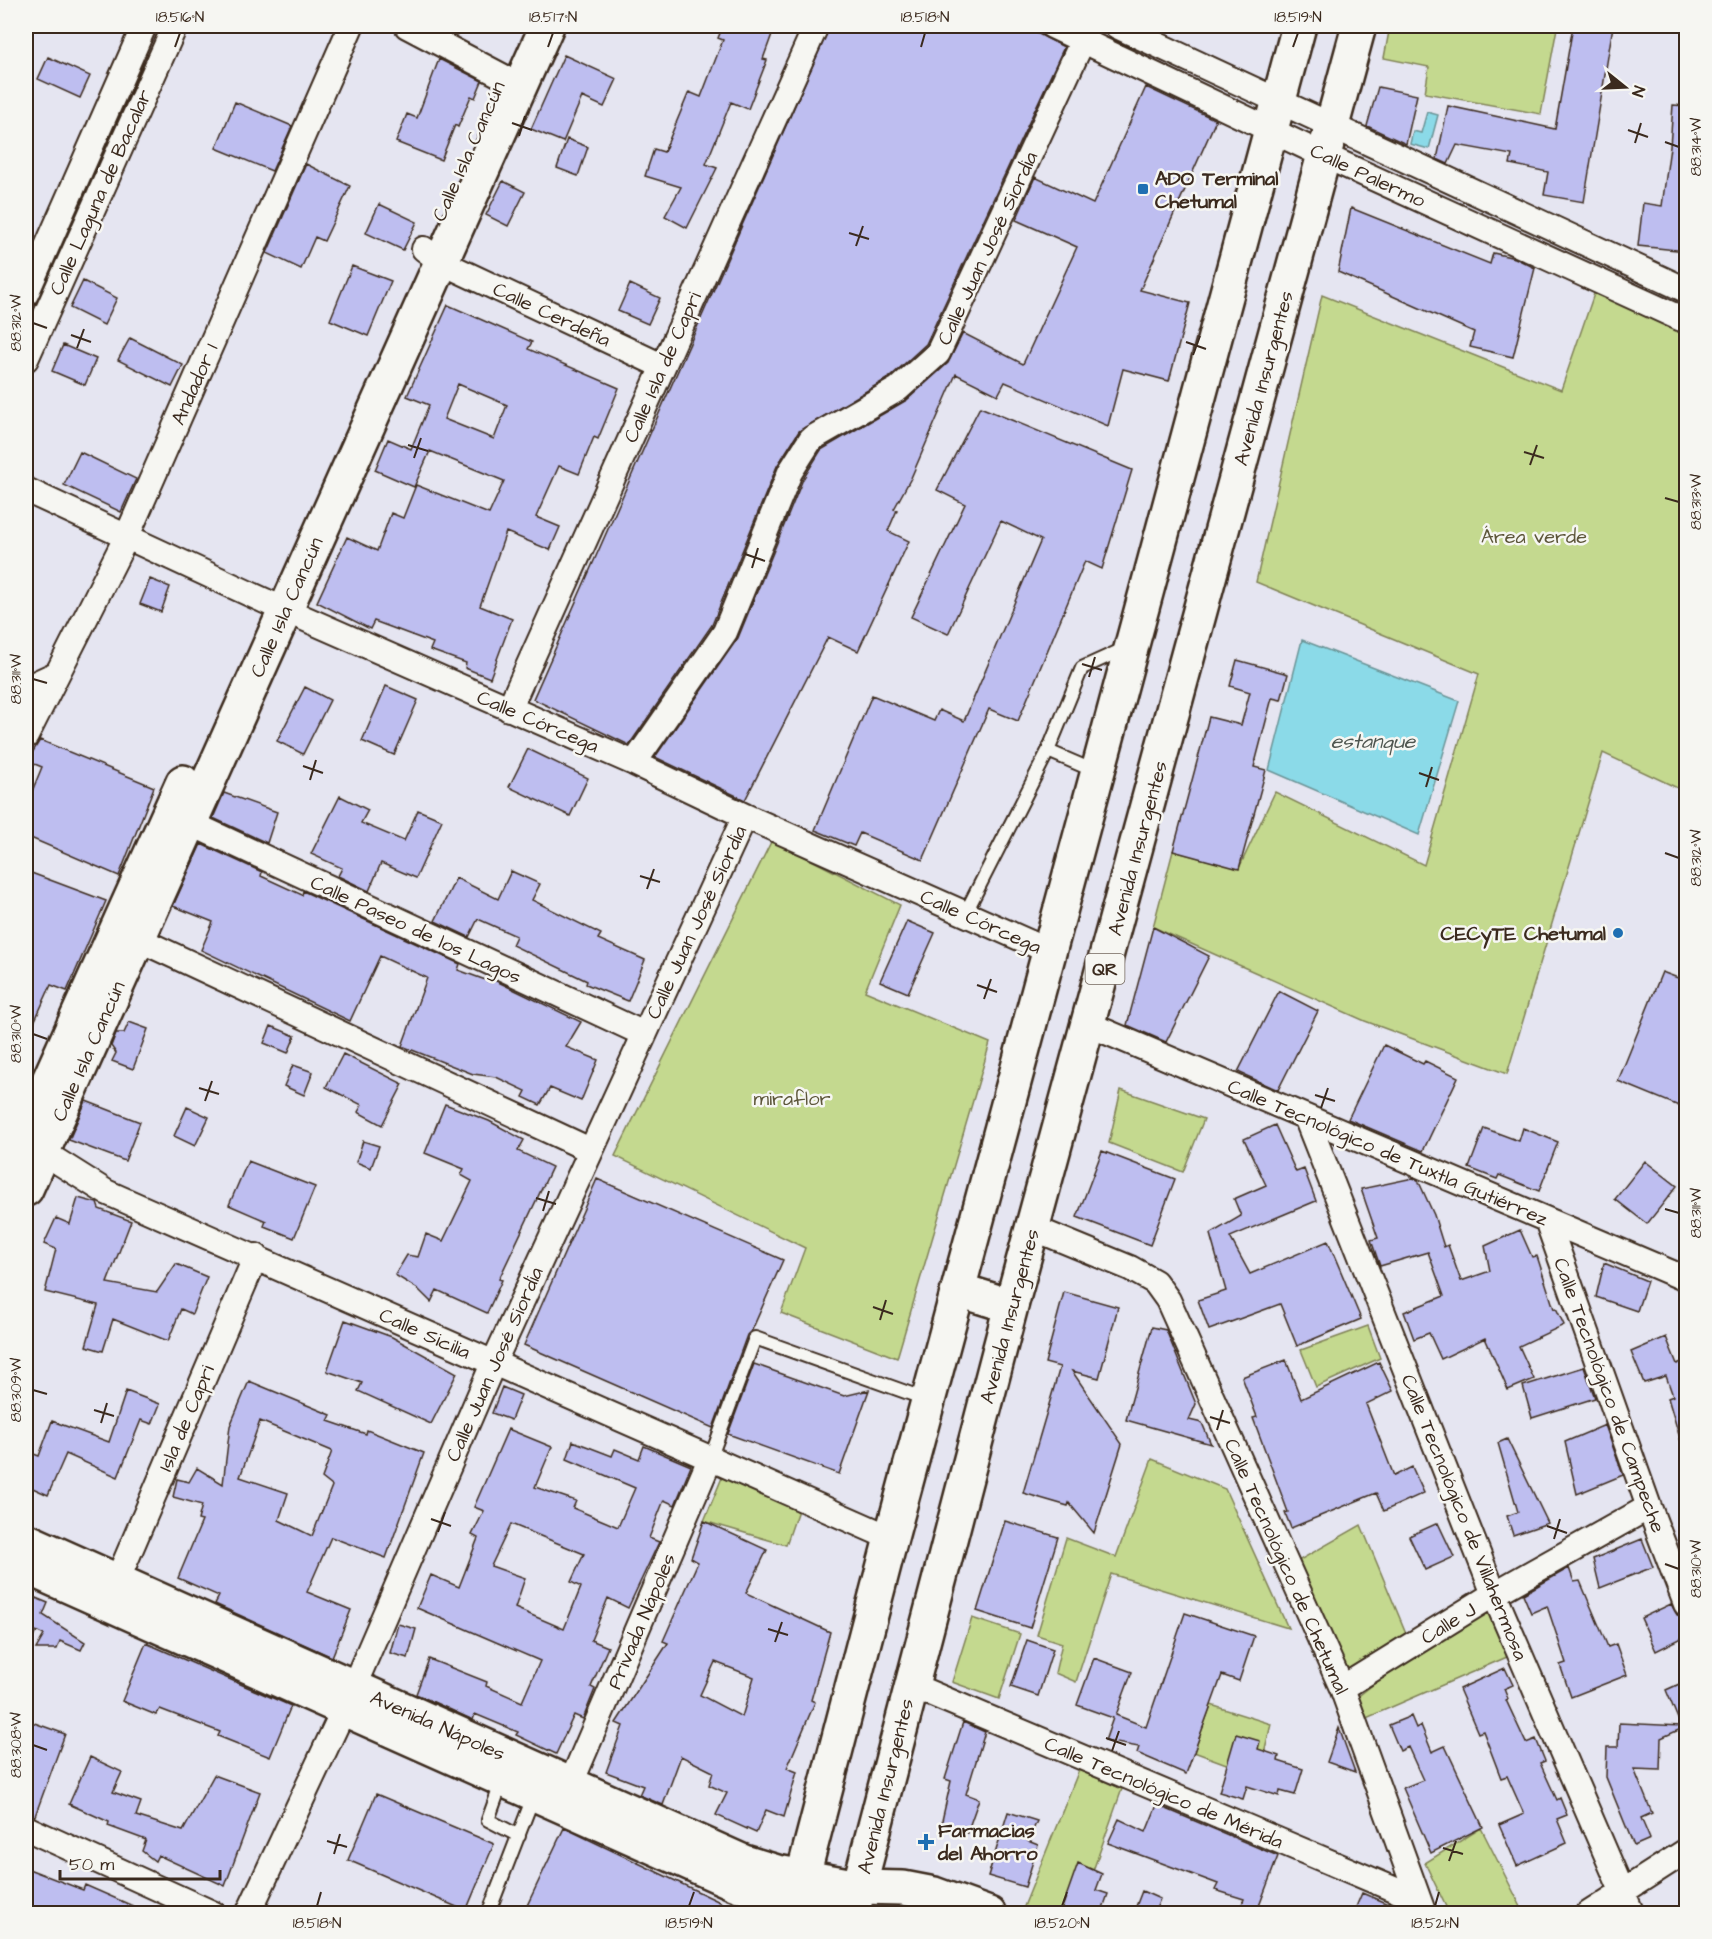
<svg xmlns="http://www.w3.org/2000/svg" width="1712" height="1939" font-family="'Architects Daughter',sans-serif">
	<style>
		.green { fill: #c4d98f; stroke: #808256; stroke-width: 1.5 }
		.water { fill: #8bdae8; stroke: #6b9497; stroke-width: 1.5 }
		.building { fill: #bebef0; stroke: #3b2a1e; stroke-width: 1.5; fill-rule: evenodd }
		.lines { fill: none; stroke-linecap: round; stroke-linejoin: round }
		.lane-casing { stroke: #3b2a1e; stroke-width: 16 }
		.street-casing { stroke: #3b2a1e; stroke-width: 28 }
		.secondary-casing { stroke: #3b2a1e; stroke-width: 38 }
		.primary-casing { stroke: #3b2a1e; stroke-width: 38 }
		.lane { stroke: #f6f6f2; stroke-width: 12 }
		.street { stroke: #f6f6f2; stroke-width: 24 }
		.secondary { stroke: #f6f6f2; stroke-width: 33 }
		.primary { stroke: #f6f6f2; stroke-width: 33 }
		.ticks { fill: none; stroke: #3b2a1e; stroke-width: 2 }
		.poi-dot { fill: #1f6fb2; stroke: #f6f6f2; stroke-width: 2 }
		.labels { text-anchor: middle; stroke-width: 5; stroke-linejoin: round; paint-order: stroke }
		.shield { fill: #f6f6f2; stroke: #73675e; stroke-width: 1.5 }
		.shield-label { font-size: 18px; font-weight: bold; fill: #3b2a1e }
		.street-label { font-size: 20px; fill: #3b2a1e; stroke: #f6f6f2 }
		.poi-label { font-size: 20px; font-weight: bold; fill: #3b2a1e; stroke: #f6f6f2; text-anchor: start }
		.park-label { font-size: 20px; fill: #5d563a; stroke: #f6f6f2 }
		.water-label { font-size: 21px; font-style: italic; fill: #4f5650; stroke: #f6f6f2 }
		.neatline { fill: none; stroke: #3b2a1e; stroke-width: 2 }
		.ticks-label { font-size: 15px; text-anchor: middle; fill: #3b2a1e }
	</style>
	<rect width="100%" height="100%" fill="#e5e5f1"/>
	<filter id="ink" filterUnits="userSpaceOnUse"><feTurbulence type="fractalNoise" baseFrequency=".0167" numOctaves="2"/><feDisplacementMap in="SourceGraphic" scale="12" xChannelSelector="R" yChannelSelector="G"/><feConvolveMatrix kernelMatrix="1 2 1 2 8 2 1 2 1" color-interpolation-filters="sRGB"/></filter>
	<g filter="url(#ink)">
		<path class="green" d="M1390 26 1557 28 1541 114 1425 93 1429 67 1384 58Z
			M1596 288 1686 334V792L1603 753 1507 1074 1365 1021 1153 927 1173 851 1239 868 1275 792 1424 865 1479 674 1256 582 1322 295 1561 390Z
			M772 840 900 905 865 991 990 1043 897 1358 781 1313 805 1248 615 1156Z
			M1121 1090 1204 1119 1183 1172 1109 1143Z
			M1368 1326 1380 1358 1316 1387 1301 1350Z
			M1152 1459 1225 1489 1288 1628 1111 1574 1076 1682 1055 1673 1062 1643 1037 1635 1066 1538 1116 1557Z
			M726 1468 799 1507 786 1545 704 1521Z
			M1361 1525 1406 1633 1345 1672 1298 1561Z
			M1488 1609 1507 1657 1364 1719 1356 1698 1389 1672Z
			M972 1618 1020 1634 999 1699 952 1682Z
			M1211 1705 1271 1724 1259 1776 1194 1752Z
			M1079 1770 1122 1789 1078 1913 1021 1914Z
			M1481 1828 1524 1913H1449L1425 1863Z"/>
		<path class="water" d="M1427 112 1438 115 1429 149 1410 144 1413 131 1421 133Z
			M1302 640 1459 701 1419 835 1269 770Z"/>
		<path class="building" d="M723 26H775L763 59 767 60 748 109 731 102 706 164 717 168 687 228 665 216 681 187 645 176 654 149 664 152 689 92 701 97 723 40 718 38Z
			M830 26H1023L1064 47 926 344 890 377 799 431 777 466 712 625 629 745 533 699Z
			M1573 26H1613L1584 202 1544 195 1548 172 1510 164 1512 155 1457 145 1448 164 1437 159 1448 106 1555 129Z
			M564 55 617 79 604 107 582 97 563 142 531 129Z
			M48 57 90 76 80 98 38 79Z
			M439 59 482 81 475 98 471 96 458 127 455 125 441 160 396 142 407 114 417 118Z
			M1146 87 1216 120 1140 290 1190 303 1169 381 1123 369 1108 426 1005 382 998 395 956 374 911 478 894 509 897 510 888 531 909 541 858 651 828 637 745 800 655 757 738 638 803 479 821 450 907 400 948 363 963 333 1023 364 1077 247 1016 220 1035 177 1093 204Z
			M1378 87 1417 95 1406 144 1367 126Z
			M235 102 292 126 272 171 216 148Z
			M1673 105 1686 106V251L1638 246 1643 203 1662 206 1670 147Z
			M567 139 588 147 578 176 557 168Z
			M306 164 350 186 324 241 315 237 301 269 267 253Z
			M503 181 525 192 508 226 486 215Z
			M379 204 417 222 403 250 366 233Z
			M1351 208 1490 264 1493 253 1515 258 1535 268 1513 357 1470 347 1474 332 1338 272Z
			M352 266 391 281 368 336 330 320Z
			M83 281 117 298 104 325 70 308Z
			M630 284 660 298 648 324 618 311Z
			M448 305 532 342 528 349 619 388 598 439 594 437 579 474 559 466 536 517 560 527 550 550 506 532 480 606 512 619 490 678 465 668 466 663 430 650 433 643 374 621 370 629 317 602 347 537 377 551 391 513 403 518 416 485 489 514 504 481 430 451 414 487 375 470 388 439 411 449 429 405 407 396ZM458 384 507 405 494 439 444 419Z
			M130 338 183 365 172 387 118 360Z
			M63 345 96 359 85 385 52 371Z
			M980 407 1132 470 1102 569 1085 561 1018 721 989 709 923 860 860 833 854 846 815 830 872 695 934 721 939 710 964 721 1041 540 1001 521 948 634 911 617 965 504 937 490Z
			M80 452 136 479 121 512 64 485Z
			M150 579 170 587 161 612 140 604Z
			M1237 660 1288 674 1281 700 1272 698 1254 767 1266 770 1239 869 1173 851 1209 717 1241 725 1250 692 1230 686Z
			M386 686 418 700 394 755 362 741Z
			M305 687 330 700 303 754 277 741Z
			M40 740 154 787 119 876 26 836V806L42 767 27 761Z
			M528 749 588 778 570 816 509 787Z
			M224 793 277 812 267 843 213 818Z
			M340 796 368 810 361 823 404 841 418 810 442 820 416 878 381 863 369 891 338 876 342 868 311 854Z
			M201 844 262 872 261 876 302 895 303 891 460 964 458 970 491 982 492 979 581 1022 566 1047 598 1060 581 1101 550 1088 540 1105 523 1097 526 1091 496 1077 473 1074 402 1046 427 978 380 956 350 1021 201 950 213 922 173 906Z
			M26 871 106 901 67 991 51 985 26 1040Z
			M511 871 540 884 532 900 601 934 598 939 645 960 628 1001 586 984 587 981 512 945 516 936 478 919 469 937 435 921 456 878 498 899Z
			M907 921 935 933 908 993 880 981Z
			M1153 927 1209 956 1166 1042 1127 1025Z
			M1662 972 1686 981V1109L1618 1081Z
			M1279 991 1318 1011 1278 1090 1238 1072Z
			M129 1022 148 1029 133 1069 112 1061 116 1053 111 1046 116 1033H124Z
			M271 1026 295 1036 288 1053 264 1043Z
			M1384 1045 1423 1064 1425 1061 1458 1077 1423 1151 1348 1119Z
			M343 1054 403 1084 382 1125 358 1112 362 1105 326 1087Z
			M293 1065 313 1072 304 1095 284 1086Z
			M86 1101 140 1122 125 1161 69 1140Z
			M445 1104 489 1121 524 1140 518 1151 552 1167 499 1279 502 1280 487 1313 437 1290 431 1302 418 1289 395 1275 407 1255 418 1257 426 1234 443 1241 472 1181 461 1175 464 1169 425 1153Z
			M187 1107 209 1117 195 1146 174 1136Z
			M1275 1125 1296 1172 1304 1169 1316 1201 1230 1237 1250 1274 1328 1241 1361 1319 1297 1346 1280 1304 1209 1330 1198 1300 1226 1291 1210 1234 1241 1216 1234 1199 1266 1185 1244 1139Z
			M1484 1128 1519 1141 1523 1128 1558 1142 1539 1191 1499 1175 1497 1179 1469 1168Z
			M363 1141 379 1146 371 1168 356 1162Z
			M1102 1151 1175 1179 1150 1245 1077 1217Z
			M248 1161 315 1187 294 1238 264 1226 266 1221 229 1205Z
			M1645 1161 1677 1186 1647 1224 1615 1199Z
			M1413 1178 1418 1180 1434 1215 1444 1247 1448 1245 1461 1281 1490 1271 1485 1246 1520 1230 1532 1257 1537 1256 1554 1309 1556 1308 1564 1325 1519 1346 1534 1379 1508 1390 1485 1338 1441 1359 1429 1333 1414 1339 1404 1312 1444 1296 1428 1252 1380 1266 1371 1240 1378 1238 1361 1189Z
			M597 1179 783 1260 752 1330 747 1335 713 1428 524 1345Z
			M78 1198 97 1203 99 1209 131 1221 107 1283 157 1292 176 1264 207 1277 192 1314 181 1309 168 1341 113 1319 103 1351 86 1346 98 1305 45 1292 56 1249 44 1244 56 1218 70 1224Z
			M1604 1263 1647 1281 1637 1311 1596 1297Z
			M1064 1292 1118 1307 1099 1378 1072 1371 1122 1444 1094 1533 1069 1503 1068 1506 1023 1493 1060 1367 1045 1363Z
			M345 1320 392 1337 457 1373 431 1424 358 1391 362 1383 327 1371Z
			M1152 1327 1166 1330 1196 1404 1189 1420 1202 1423 1211 1444 1126 1420Z
			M1666 1337 1677 1364 1686 1360V1444L1682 1445 1668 1398 1673 1396 1666 1376 1644 1383 1631 1352Z
			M1286 1360 1301 1399 1379 1362 1393 1391 1366 1404 1394 1476 1412 1467 1424 1493 1384 1511 1376 1493 1291 1528 1285 1513 1288 1512 1253 1418 1257 1417 1242 1377Z
			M754 1364 844 1396 869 1390 839 1474 728 1434Z
			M1584 1367 1595 1398 1532 1418 1523 1386Z
			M249 1381 331 1415 328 1421 366 1434 367 1430 424 1453 386 1558 331 1537 307 1592 351 1610 332 1657 215 1604 219 1596 178 1578 202 1521 198 1520 202 1505 173 1497 177 1479 189 1482 197 1468 223 1484 230 1426ZM260 1421 332 1451 322 1478 332 1486 312 1536 279 1520 288 1493 240 1477Z
			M502 1387 521 1395 511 1420 492 1413Z
			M126 1391 160 1404 152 1424 141 1420 118 1477 66 1454 48 1495 26 1485V1451L39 1456 52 1421 109 1442Z
			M1605 1425 1623 1475 1577 1494 1565 1442Z
			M508 1429 552 1447 535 1487 576 1501 573 1508 618 1527 635 1488 567 1459 573 1441 612 1456 615 1449 639 1459 644 1446 691 1466 675 1505 664 1500 649 1538 659 1542 628 1608 608 1598 591 1640 608 1647 591 1687 595 1689 583 1719 574 1715 556 1754 516 1735 518 1732 475 1714 473 1720 416 1694 429 1659 487 1682 486 1686 522 1702 540 1661 417 1608 431 1575 459 1587 478 1538 472 1535 484 1511 474 1507ZM511 1524 584 1554 571 1582 581 1587 564 1629 515 1608 525 1578 491 1566Z
			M1507 1439 1548 1523 1513 1535 1507 1516 1518 1512 1498 1443Z
			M704 1521 767 1550 746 1593 830 1632 811 1700 815 1702 787 1768 797 1772 784 1817 766 1810 756 1833 716 1815 727 1793 709 1785 713 1772 681 1756 663 1805 639 1795 643 1786 606 1772 623 1726 616 1723 668 1643 663 1641 698 1562 691 1558ZM715 1662 754 1677 742 1717 700 1695Z
			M1005 1521 1058 1537 1030 1628 977 1611Z
			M1438 1523 1454 1557 1425 1570 1409 1536Z
			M1642 1539 1653 1567 1600 1588 1593 1559Z
			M1569 1568 1574 1582 1580 1581 1608 1647 1616 1644 1627 1675 1571 1697 1560 1665 1566 1663 1547 1606 1531 1613 1523 1594Z
			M26 1594 48 1603 43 1615 85 1642 81 1650 60 1641 57 1649H36L44 1635 36 1631 26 1656Z
			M1671 1604 1677 1615 1685 1618 1680 1620 1686 1636 1656 1651 1641 1618Z
			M1185 1613 1254 1636 1239 1681 1222 1675 1186 1774 1137 1753 1139 1747 1105 1741 1113 1718 1077 1705 1094 1658 1132 1672 1116 1715 1146 1727Z
			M398 1624 416 1629 408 1658 390 1653Z
			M1027 1640 1053 1649 1038 1696 1011 1687Z
			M146 1643 291 1706 270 1757 218 1736 220 1732 160 1709 156 1715 122 1701Z
			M1505 1668 1513 1685 1504 1689 1508 1699 1506 1700 1526 1743 1536 1739 1545 1761 1540 1763 1557 1800 1560 1798 1567 1815 1557 1819 1567 1843 1517 1866 1499 1825 1524 1814 1507 1776 1501 1778 1483 1731 1478 1733 1459 1689Z
			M1686 1681V1737L1683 1728 1661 1738 1660 1770 1634 1769 1652 1813 1641 1818 1650 1839 1634 1846 1606 1777 1607 1747H1618L1619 1723 1681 1726 1666 1690Z
			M1411 1716 1416 1728 1421 1725 1432 1752 1445 1746 1483 1827 1431 1853 1403 1788 1423 1780 1408 1747 1400 1751 1389 1725Z
			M26 1720 65 1734 35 1816 26 1814Z
			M963 1722 985 1732 966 1794 979 1799 967 1833 941 1825 951 1781 945 1779Z
			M1339 1728 1355 1772 1327 1762Z
			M1236 1734 1260 1741 1258 1749 1279 1756 1278 1761 1303 1769 1295 1795 1280 1791 1279 1796 1247 1786 1243 1799 1219 1792Z
			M90 1757 122 1772 113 1792 141 1802 136 1816 183 1831 214 1775 260 1792 225 1886 158 1855 155 1861 142 1851 146 1840 108 1826 109 1822 69 1804Z
			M376 1794 494 1844 466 1911 348 1860Z
			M1157 1805 1278 1856 1256 1914H1238L1244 1899 1215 1890 1218 1884 1108 1843 1119 1819 1146 1832Z
			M1008 1812 1037 1821 1028 1841 1038 1845 1025 1887 988 1876Z
			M564 1828 571 1831 745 1914H523Z
			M1078 1863 1102 1874 1096 1890 1108 1894 1101 1914H1060Z
			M26 1868 83 1890 85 1885 151 1914H26Z
			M1142 1891 1160 1899 1154 1914 1135 1909Z
			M1362 1893 1409 1913V1914H1353Z"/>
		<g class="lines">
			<defs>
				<path id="lane" d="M1048 751 1097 772
					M965 914 1048 751 1082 668 1126 648
					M710 1459 755 1338 928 1400
					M502 1781 488 1820 519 1836
					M488 1914 534 1795"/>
				<path id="street" d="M407 26 502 76
					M1052 26 1323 155 1686 321
					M1117 26 1686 290
					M424 249 441 262 662 366
					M26 294 144 26
					M26 359 175 26
					M26 490 265 601 634 763 745 816 1051 952
					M26 688 54 675
					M509 709 816 26
					M26 736 127 536 351 26
					M634 763 725 632 790 472 811 439 898 389 938 353 1083 40 1087 26
					M175 816 644 1034
					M138 939 590 1150
					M1090 1025 1686 1279
					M1306 1117 1494 1594 1632 1914
					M30 1144 106 1192 891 1538
					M1547 1220 1649 1507 1686 1604
					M1033 1228 1130 1268 1155 1282 1168 1300 1342 1688 1424 1914
					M117 1581 256 1256
					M911 1685 1417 1899
					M1342 1688 1494 1594 1649 1507
					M571 1783 710 1459
					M26 1828 214 1914
					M248 1914 344 1709 493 1364 745 816
					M1588 1914 1686 1851"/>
				<path id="secondary" d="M26 1131 183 782
					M26 1189 547 26
					M26 1540 744 1862 777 1872 859 1887 903 1888 934 1894 989 1914
					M26 1567 734 1883 769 1896 852 1914"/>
				<path id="primary" d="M959 1290 1011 1306
					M793 1914 891 1538 1299 26
					M852 1914 1011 1306 1359 26"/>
			</defs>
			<use href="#lane" class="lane-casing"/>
			<use href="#street" class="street-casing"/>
			<use href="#secondary" class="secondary-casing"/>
			<use href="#primary" class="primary-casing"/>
			<use href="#lane" class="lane"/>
			<use href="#street" class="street"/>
			<use href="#secondary" class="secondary"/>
			<use href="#primary" class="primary"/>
		</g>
	</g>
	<path class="ticks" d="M175 47 180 33M548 47 553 33M921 47 925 33M1293 47 1298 33M512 123 532 130M1628 130 1648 137M519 136 525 116M1665 142 1679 147M1635 143 1641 123M849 233 869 239M856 246 863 226M33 323 47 328M71 335 91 342M1186 342 1206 349M77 348 84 329M1193 355 1200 336M408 445 428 451M1524 452 1544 458M414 458 421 438M1530 465 1537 445M1665 498 1679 502M745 554 765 561M752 568 758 548M1082 664 1102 670M1089 677 1095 657M33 679 47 683M303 766 323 773M1419 773 1439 780M310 780 316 760M1426 787 1432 767M1665 853 1679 858M640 876 660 882M647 889 654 869M977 985 997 992M984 999 991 979M33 1034 47 1039M199 1088 219 1094M1315 1095 1335 1101M205 1101 212 1081M1321 1108 1328 1088M536 1198 556 1204M1665 1209 1679 1213M543 1211 549 1191M873 1307 893 1314M880 1320 886 1300M33 1390 47 1394M94 1410 114 1416M1210 1417 1230 1423M101 1423 107 1403M1217 1430 1223 1410M431 1519 451 1526M1547 1526 1567 1533M438 1532 445 1512M1554 1539 1560 1519M1665 1564 1679 1569M768 1629 788 1635M775 1642 782 1622M1106 1738 1126 1745M33 1745 47 1750M1112 1751 1119 1731M327 1841 347 1847M1443 1848 1463 1854M334 1854 340 1834M1449 1861 1456 1841M317 1906 321 1892M689 1906 694 1892M1062 1906 1067 1892M1435 1906 1439 1892"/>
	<g class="poi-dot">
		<rect x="1137" y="183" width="12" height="12" rx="3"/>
		<circle cx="1618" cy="933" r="6"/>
		<path d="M923 1833h6v6h6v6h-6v6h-6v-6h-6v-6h6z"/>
	</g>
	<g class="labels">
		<rect class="shield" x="1085.5" y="954" width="39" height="30" rx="4.5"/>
		<g class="shield-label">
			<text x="1105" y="975">QR</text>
		</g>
		<g class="street-label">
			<text transform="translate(468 151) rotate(-66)" y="7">Calle Isla Cancún</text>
			<text transform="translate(1368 175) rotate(25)" y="7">Calle Palermo</text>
			<text transform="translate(100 192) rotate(-66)" y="7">Calle Laguna de Bacalar</text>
			<text transform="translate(987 248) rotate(-65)" y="7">Calle Juan José Siordia</text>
			<text transform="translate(552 314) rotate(25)" y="7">Calle Cerdeña</text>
			<text transform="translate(662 367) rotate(-66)" y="7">Calle Isla de Capri</text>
			<text transform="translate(1263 378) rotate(-75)" y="7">Avenida Insurgentes</text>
			<text transform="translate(194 384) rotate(-66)" y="7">Andador 1</text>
			<text transform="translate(286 607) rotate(-66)" y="7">Calle Isla Cancún</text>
			<text transform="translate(538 721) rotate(23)" y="7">Calle Córcega</text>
			<text transform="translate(1137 848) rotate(-75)" y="7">Avenida Insurgentes</text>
			<text transform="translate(981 921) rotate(24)" y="7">Calle Córcega</text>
			<text transform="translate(696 922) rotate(-65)" y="7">Calle Juan José Siordia</text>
			<text transform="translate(416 929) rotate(25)" y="7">Calle Paseo de los Lagos</text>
			<text transform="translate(88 1051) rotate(-66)" y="7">Calle Isla Cancún</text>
			<text transform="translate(1388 1152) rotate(23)" y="7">Calle Tecnológico de Tuxtla Gutiérrez</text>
			<text transform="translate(1009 1316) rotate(-75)" y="7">Avenida Insurgentes</text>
			<text transform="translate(425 1333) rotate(24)" y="7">Calle Sicilia</text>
			<text transform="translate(494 1364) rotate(-66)" y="7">Calle Juan José Siordia</text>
			<text transform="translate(1610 1395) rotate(70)" y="7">Calle Tecnológico de Campeche</text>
			<text transform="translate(186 1418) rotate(-67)" y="7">Isla de Capri</text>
			<text transform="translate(1465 1517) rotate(68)" y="7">Calle Tecnológico de Villahermosa</text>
			<text transform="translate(1287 1566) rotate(66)" y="7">Calle Tecnológico de Chetumal</text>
			<text transform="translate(641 1621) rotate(-67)" y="7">Privada Nápoles</text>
			<text transform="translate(1448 1623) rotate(-32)" y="7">Calle J</text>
			<text transform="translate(438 1725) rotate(24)" y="7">Avenida Nápoles</text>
			<text transform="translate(885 1786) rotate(-76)" y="7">Avenida Insurgentes</text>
			<text transform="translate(1164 1792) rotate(23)" y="7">Calle Tecnológico de Mérida</text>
		</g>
		<g class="poi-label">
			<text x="1155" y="185">ADO Terminal<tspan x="1155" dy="23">Chetumal</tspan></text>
			<text x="1606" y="940" text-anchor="end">CECyTE Chetumal</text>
			<text x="938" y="1837">Farmacias<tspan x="938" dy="23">del Ahorro</tspan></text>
		</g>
		<g class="park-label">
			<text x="1534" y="543">Área verde</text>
			<text x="792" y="1105">miraflor</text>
		</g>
		<g class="water-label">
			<text x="1373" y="748">estanque</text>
		</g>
	</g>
	<rect width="1712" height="1939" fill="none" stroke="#f6f6f2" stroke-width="66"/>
	<g transform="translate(1625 87) rotate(108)" stroke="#f6f6f2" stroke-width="4.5" paint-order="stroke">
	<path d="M0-4.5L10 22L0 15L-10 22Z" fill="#3b2a1e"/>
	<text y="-9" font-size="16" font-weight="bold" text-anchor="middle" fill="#3b2a1e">N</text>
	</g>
	<path d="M60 1870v9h160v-9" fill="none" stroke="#3b2a1e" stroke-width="3"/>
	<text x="69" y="1870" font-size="18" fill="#3b2a1e" stroke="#f6f6f2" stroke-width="4.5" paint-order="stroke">50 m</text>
	<rect x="33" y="33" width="1646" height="1873" class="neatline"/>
	<g class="ticks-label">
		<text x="180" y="22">18.516°N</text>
		<text x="553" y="22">18.517°N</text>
		<text x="925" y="22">18.518°N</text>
		<text x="1298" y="22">18.519°N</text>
		<text transform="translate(1696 147) rotate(-90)" y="5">88.314°W</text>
		<text transform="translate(16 323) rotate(-90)" y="5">88.312°W</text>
		<text transform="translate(1696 502) rotate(-90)" y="5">88.313°W</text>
		<text transform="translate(16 679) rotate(-90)" y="5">88.311°W</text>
		<text transform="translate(1696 858) rotate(-90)" y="5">88.312°W</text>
		<text transform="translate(16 1034) rotate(-90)" y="5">88.310°W</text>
		<text transform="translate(1696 1213) rotate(-90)" y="5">88.311°W</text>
		<text transform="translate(16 1390) rotate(-90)" y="5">88.309°W</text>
		<text transform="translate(1696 1569) rotate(-90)" y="5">88.310°W</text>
		<text transform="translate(16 1745) rotate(-90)" y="5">88.308°W</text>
		<text x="317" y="1928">18.518°N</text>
		<text x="689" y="1928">18.519°N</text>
		<text x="1062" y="1928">18.520°N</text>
		<text x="1435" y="1928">18.521°N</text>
	</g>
</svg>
